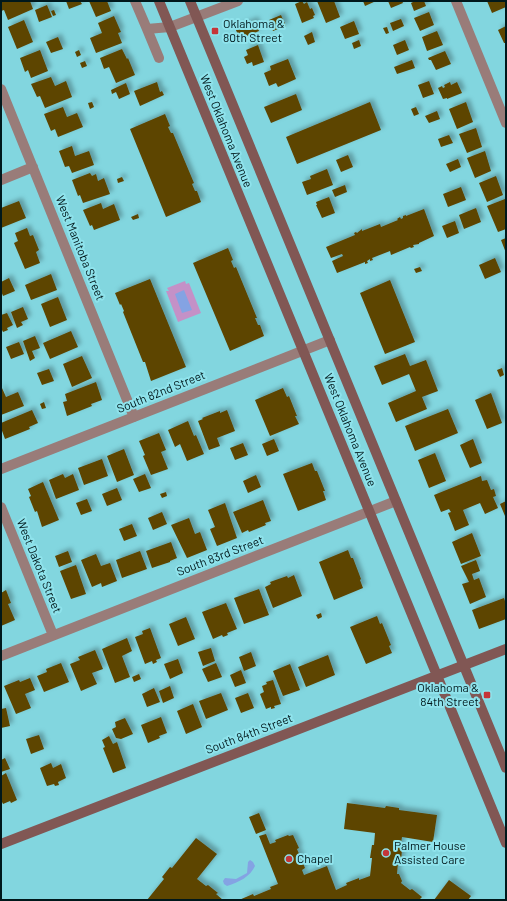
<svg xmlns="http://www.w3.org/2000/svg" width="507" height="901" font-family="Barlow,sans-serif">
	<style>
		.green { fill: #c491c7 }
		.water { fill: #84a3e3 }
		.building { fill: #5d4404; filter: url(#shadow) }
		.lines { fill: none; stroke-linecap: round; stroke-linejoin: round }
		.street { stroke: #997c79; stroke-width: 10 }
		.secondary { stroke: #815754; stroke-width: 10 }
		.poi-dot { fill: #c53538; stroke: #8fe3ec; stroke-width: 1.5 }
		.labels { text-anchor: middle; stroke-width: 4; stroke-linejoin: round; paint-order: stroke }
		.poi-label { font-size: 12px; fill: #00181b; stroke: #8fe3ec; text-anchor: start }
		.street-label { font-size: 12px; fill: #00181b; stroke: #8fe3ec }
	</style>
	<defs>
		<filter id="shadow"><feDropShadow dx="3.5" dy="-3.5" stdDeviation="2" flood-color="#0004"/></filter>
	</defs>
	<rect width="100%" height="100%" fill="#82d6df"/>
	<path class="green" d="M185 281 186 284 189 283 201 313 178 322 166 291H169L167 288Z"/>
	<path class="water" d="M184 290 192 310 182 313 175 294Z
		M250 860 253 862 255 866C250 877 239 882 227 886L224 884 223 881 225 878 236 879 247 873 248 862Z"/>
	<path class="building" d="M1 1H30L33 9 8 20 4 10 1 11Z
		M66 1H80L82 4 69 9Z
		M89 1H107L111 11 96 17Z
		M302 1 304 4 307 2 310 9 312 8 315 15 313 16 314 18 302 23 295 4Z
		M317 1H334L340 17 326 23Z
		M363 1H376L365 6Z
		M388 1H402L403 3 391 8Z
		M415 1H424L426 6 414 11 411 3Z
		M487 1H506V7L492 13Z
		M47 5 52 17 39 22 35 10Z
		M54 10 56 15 53 16 51 11Z
		M429 12 434 25 420 31 414 18Z
		M281 15 286 26 273 31 269 20Z
		M114 16 121 32 118 33 122 43 96 53 90 38 102 33 98 23Z
		M401 19 404 26 393 31 390 23Z
		M24 20 33 42 17 49 8 27Z
		M255 20 259 31 240 39 235 28Z
		M354 21 359 34 345 39 340 27Z
		M506 26V43H504L498 30Z
		M387 27 389 33 386 34 383 28Z
		M437 31 443 45 427 51 422 37Z
		M312 32 315 42 308 45 304 36Z
		M58 37 63 49 51 53 46 42Z
		M359 40 361 46 354 49 352 43Z
		M405 40 409 50 397 55 393 45Z
		M258 45 264 62 253 66 252 62 247 64 244 57 248 55 246 50Z
		M122 49 127 59 128 58 135 75 116 83 109 67 104 69 100 58Z
		M40 50 48 71 31 78 28 70 25 72 20 58Z
		M79 50 81 55 77 57 75 52Z
		M445 51 451 64 436 70 431 60H429L428 58Z
		M288 59 296 79 278 87 276 83 269 86 264 73 271 70 270 66Z
		M412 60 415 68 397 74 394 67Z
		M85 61 87 66 82 68 80 63Z
		M51 77 55 86 66 81 72 97 45 108 40 96 37 97 31 84Z
		M429 81 434 94 423 98 418 85Z
		M157 82 160 92 162 91 164 95 140 106 134 91Z
		M450 82 451 85 457 82 462 93 447 99V98L443 99 438 88 442 86 443 88 445 87 444 85Z
		M126 83 130 94 119 99 116 92 112 94 111 90Z
		M296 94 302 110 271 123 264 107Z
		M92 102 94 107 90 109 88 103Z
		M370 102 381 130 297 164 286 137Z
		M466 102 473 122 457 129 449 109Z
		M63 107 67 117 77 113 83 127 58 137 55 129 51 131 44 114Z
		M416 107 419 114 414 116 411 109Z
		M437 111 440 119 429 123 425 116Z
		M165 114 170 126 168 127 171 133H173L194 183 192 184 195 191H197L201 202 166 217 130 129Z
		M476 128 482 147 467 153 459 134Z
		M449 135 453 143 441 147 438 139Z
		M72 146 75 156 89 151 94 165 72 173 69 166 65 167 59 151Z
		M485 151 491 171 475 178 467 158Z
		M348 155 353 167 341 172 336 160Z
		M458 159 461 167 450 172 446 164Z
		M327 169 333 185 307 195 302 182 311 179 310 176Z
		M90 173 92 176 96 174 98 181 104 178 110 194 83 203 80 195 78 196 72 180Z
		M496 176 503 195 487 202 479 183Z
		M122 177 124 181 118 183 117 179Z
		M345 185 347 192 335 197 332 190Z
		M461 187 466 200 448 207 443 194Z
		M329 197 335 213 322 218 316 205H317L316 202Z
		M505 199 506 229 498 232 487 206Z
		M19 201 26 218 1 228V208Z
		M101 203 103 209 114 204 120 220 94 230 92 225 90 226 83 210Z
		M476 208 481 222 464 229 459 215Z
		M424 209 434 236 419 243V244L413 245 414 247 411 248 410 247 391 255 390 251 372 258 373 260 370 261V259L367 261 368 263 365 264V262L337 273 332 261 343 256 342 254 331 258 326 247 355 235 354 233 356 232 357 233 362 229V231L380 224 381 227 398 220 397 219 400 217 401 219 403 218V216L406 215V216Z
		M138 214 139 218 133 220 131 217Z
		M455 221 459 233 447 238 442 226Z
		M27 228 30 236 33 235 39 250 36 252 40 263 25 269 14 243 18 241 15 233Z
		M506 238V253L501 240Z
		M228 248 233 260 231 261 234 268 236 267 257 318H255L258 325H260L264 336 230 351 193 263Z
		M495 258 501 272 485 279 479 265Z
		M420 267 422 271 416 273 414 269Z
		M51 274 57 290 31 300 25 285Z
		M9 278 15 291 3 296 1 291V282Z
		M150 279 186 367 151 381 145 362H143L123 312 124 311 121 304 120 305 115 293Z
		M390 280 415 342 385 354 360 293Z
		M58 297 67 320 50 327 41 304Z
		M23 307 28 319 21 322 23 325 17 328 11 312Z
		M7 313 13 325 7 328 8 330 3 332 2 330H1V315Z
		M71 331 78 347 50 359 43 343Z
		M35 336 40 348 32 351 35 358 30 361 23 341Z
		M19 342 24 354 11 359 6 347Z
		M405 354 410 366 426 360 438 391 422 397 427 409 396 422 388 403 416 391 409 374 382 385 374 366Z
		M82 356 92 378 72 387 63 364Z
		M502 368 504 375 500 377 497 370Z
		M49 369 54 381 42 385 37 373Z
		M96 382 102 400 91 404 92 406 67 416 63 402 67 401 65 394Z
		M2 388 6 397 18 392 24 406 1 415V389Z
		M283 388 287 397 289 396 297 416H295L299 424 270 436 255 400Z
		M491 393 502 423 487 429 475 400Z
		M44 402 46 408 42 409 40 404Z
		M448 409 458 433 415 451 405 426Z
		M32 410 38 423 29 427 30 429 5 439 1 428V423Z
		M227 410 235 431 217 438 220 446 209 450 198 421 203 419 202 418 220 411V413Z
		M188 421 194 436 196 435 204 454 187 461 180 444 175 447 168 430Z
		M159 433 166 450 161 452 168 469 151 475 143 456 145 455 139 441Z
		M274 439 279 451 267 456 262 444Z
		M473 439 482 463 470 468 460 445Z
		M243 443 248 455 235 460 230 448Z
		M124 449 134 475 117 482 107 456Z
		M435 453 446 481 429 488 418 460Z
		M102 459 108 476 84 485 78 468Z
		M312 463 315 471H317L325 491H323L326 500 298 511 283 474Z
		M63 474 65 478 73 474 79 490 56 499 49 480Z
		M145 474 151 488 139 492 133 479Z
		M256 475 261 487 248 493 243 481Z
		M481 476 482 481 487 480 491 490 494 489 496 496 493 497 498 508 485 514 480 503 463 510 469 525 455 531 448 513 451 512 449 509 441 512 434 495Z
		M43 482 59 520 42 527 37 511 35 512 29 497 31 496 28 489Z
		M117 488 122 500 107 506 102 494Z
		M166 492 167 496 162 498 160 494Z
		M87 499 92 511 81 515 76 503Z
		M263 500 271 521 265 523 266 525 249 532 248 530 242 533 233 512Z
		M506 501V515L505 516 500 504Z
		M225 503 237 538 217 546 210 529 215 527 208 510Z
		M162 512 167 524 153 530 148 518Z
		M189 518 195 534 200 532 207 550 187 558 171 525Z
		M132 524 137 536 124 541 119 529Z
		M472 533 481 556 461 564 452 542Z
		M171 542 177 558 170 561V562L152 568 146 551Z
		M348 550 351 558H353L361 579 360 580 363 588 334 600 319 562Z
		M68 551 72 562 59 567 55 556Z
		M140 551 147 569 122 578 116 560Z
		M96 554 101 566 110 563 117 581 102 587 101 583 92 587 81 560Z
		M476 560 480 571 472 574 474 580 479 578 486 597 470 604 462 584 469 582 461 566Z
		M76 565 86 594 71 599 60 571Z
		M294 575 302 596 273 608 265 587 271 584 270 582 287 576 288 578Z
		M259 589 269 615 244 624 234 598Z
		M6 590 11 603 8 604 15 620 1 626V593Z
		M504 598 506 604V619L479 629 472 610Z
		M226 603 237 629 227 633 228 635 223 637 222 635 213 639 202 612Z
		M321 613 322 617 318 619 316 615Z
		M377 616 380 624 382 623 391 645 389 646 392 653 366 664 350 627Z
		M186 617 195 639 178 646 169 624Z
		M150 628 161 658 156 660 157 662 153 664 152 661 145 664 135 637 143 634 142 631Z
		M127 638 132 651 122 656 130 677 115 683 102 649Z
		M211 648 215 661 203 666 198 652Z
		M95 650 103 669 92 673 97 684 81 691 70 664 80 660 78 657Z
		M251 652 256 666 244 671 239 657Z
		M328 655 335 675 306 687 298 667Z
		M178 659 183 673 170 679 164 664Z
		M61 663 69 682 44 692 37 676 47 672 46 669Z
		M216 663 222 677 208 682 202 669Z
		M290 664 300 690 283 696 273 671Z
		M241 670 246 683 235 687 230 675Z
		M139 674 141 679 134 682 132 677Z
		M30 678 35 690 25 694 31 708 16 714 4 686 19 680 20 682Z
		M273 680 281 704 274 706 275 708 271 709V707L266 709 260 694 264 692 262 686 267 684 266 682Z
		M170 686 174 698 163 703 159 691Z
		M154 688 160 702 147 707 142 694Z
		M221 693 228 710 206 719 199 701Z
		M248 693 254 708 241 713 235 698Z
		M193 704 202 727 186 734 177 711Z
		M6 708 10 726 1 728V709Z
		M161 717 167 733 159 736 160 738 148 743 141 725Z
		M125 718 133 734 121 739 116 738 112 729 116 727 115 722Z
		M39 735 44 749 31 754 26 739Z
		M109 736 113 744 117 742 126 768 113 773 103 748 105 747 102 740Z
		M5 758 10 769 1 772V760Z
		M51 763 53 768 61 764 66 778 58 782 59 785 55 786 54 784 47 786 40 768Z
		M6 773 17 800 11 803 10 801 3 804 1 800V776Z
		M347 803 385 808 386 806 399 808V810L437 815 433 842 402 837 400 849H402L401 862H398L397 874H399L402 881 401 883 410 890 412 889 422 897 420 899 422 900H239L253 894 254 896 271 889 270 887 278 884 259 836 266 834 270 844 276 842 275 840 288 835 289 836 293 835 299 848 297 849 305 868 302 870 304 875 327 866 336 890 347 885 346 883 359 878V880L370 876 372 858H370L372 845H374L375 833 344 829Z
		M259 813 266 830 256 834 249 817Z
		M196 838 217 854 197 879 206 886 208 885 218 893 216 894 223 900H147L164 879 162 877 170 867 172 868Z
		M449 880 471 896 468 900H434Z"/>
	<g class="lines">
		<path class="street" d="M135 1 147 29 170 27 238 1
			M456 1 506 123
			M147 29 159 58
			M1 89 134 417
			M1 180 33 167
			M1 469 330 340
			M1 507 53 635
			M1 656 396 501"/>
		<path class="secondary" d="M159 1 506 843
			M190 1 506 768
			M1 844 506 649"/>
	</g>
	<g class="poi-dot">
		<rect x="211" y="27" width="8" height="8" rx="2"/>
		<rect x="483" y="691" width="8" height="8" rx="2"/>
		<circle cx="386" cy="853" r="4"/>
		<circle cx="289" cy="859" r="4"/>
	</g>
	<g class="labels">
		<g class="poi-label">
			<text x="223" y="28">Oklahoma &amp;<tspan x="223" dy="14">80th Street</tspan></text>
			<text x="479" y="692" text-anchor="end">Oklahoma &amp;<tspan x="479" dy="14">84th Street</tspan></text>
			<text x="394" y="850">Palmer House<tspan x="394" dy="14">Assisted Care</tspan></text>
			<text x="297" y="863">Chapel</text>
		</g>
		<g class="street-label">
			<text transform="translate(226 131) rotate(68)" y="4">West Oklahoma Avenue</text>
			<text transform="translate(80 248) rotate(68)" y="4">West Manitoba Street</text>
			<text transform="translate(161 392) rotate(-22)" y="4">South 82nd Street</text>
			<text transform="translate(350 430) rotate(68)" y="4">West Oklahoma Avenue</text>
			<text transform="translate(220 556) rotate(-21)" y="4">South 83rd Street</text>
			<text transform="translate(39 566) rotate(68)" y="4">West Dakota Street</text>
			<text transform="translate(249 734) rotate(-21)" y="4">South 84th Street</text>
		</g>
	</g>
	<rect width="507" height="901" fill="none" stroke="#00181b" stroke-width="4"/>
</svg>
